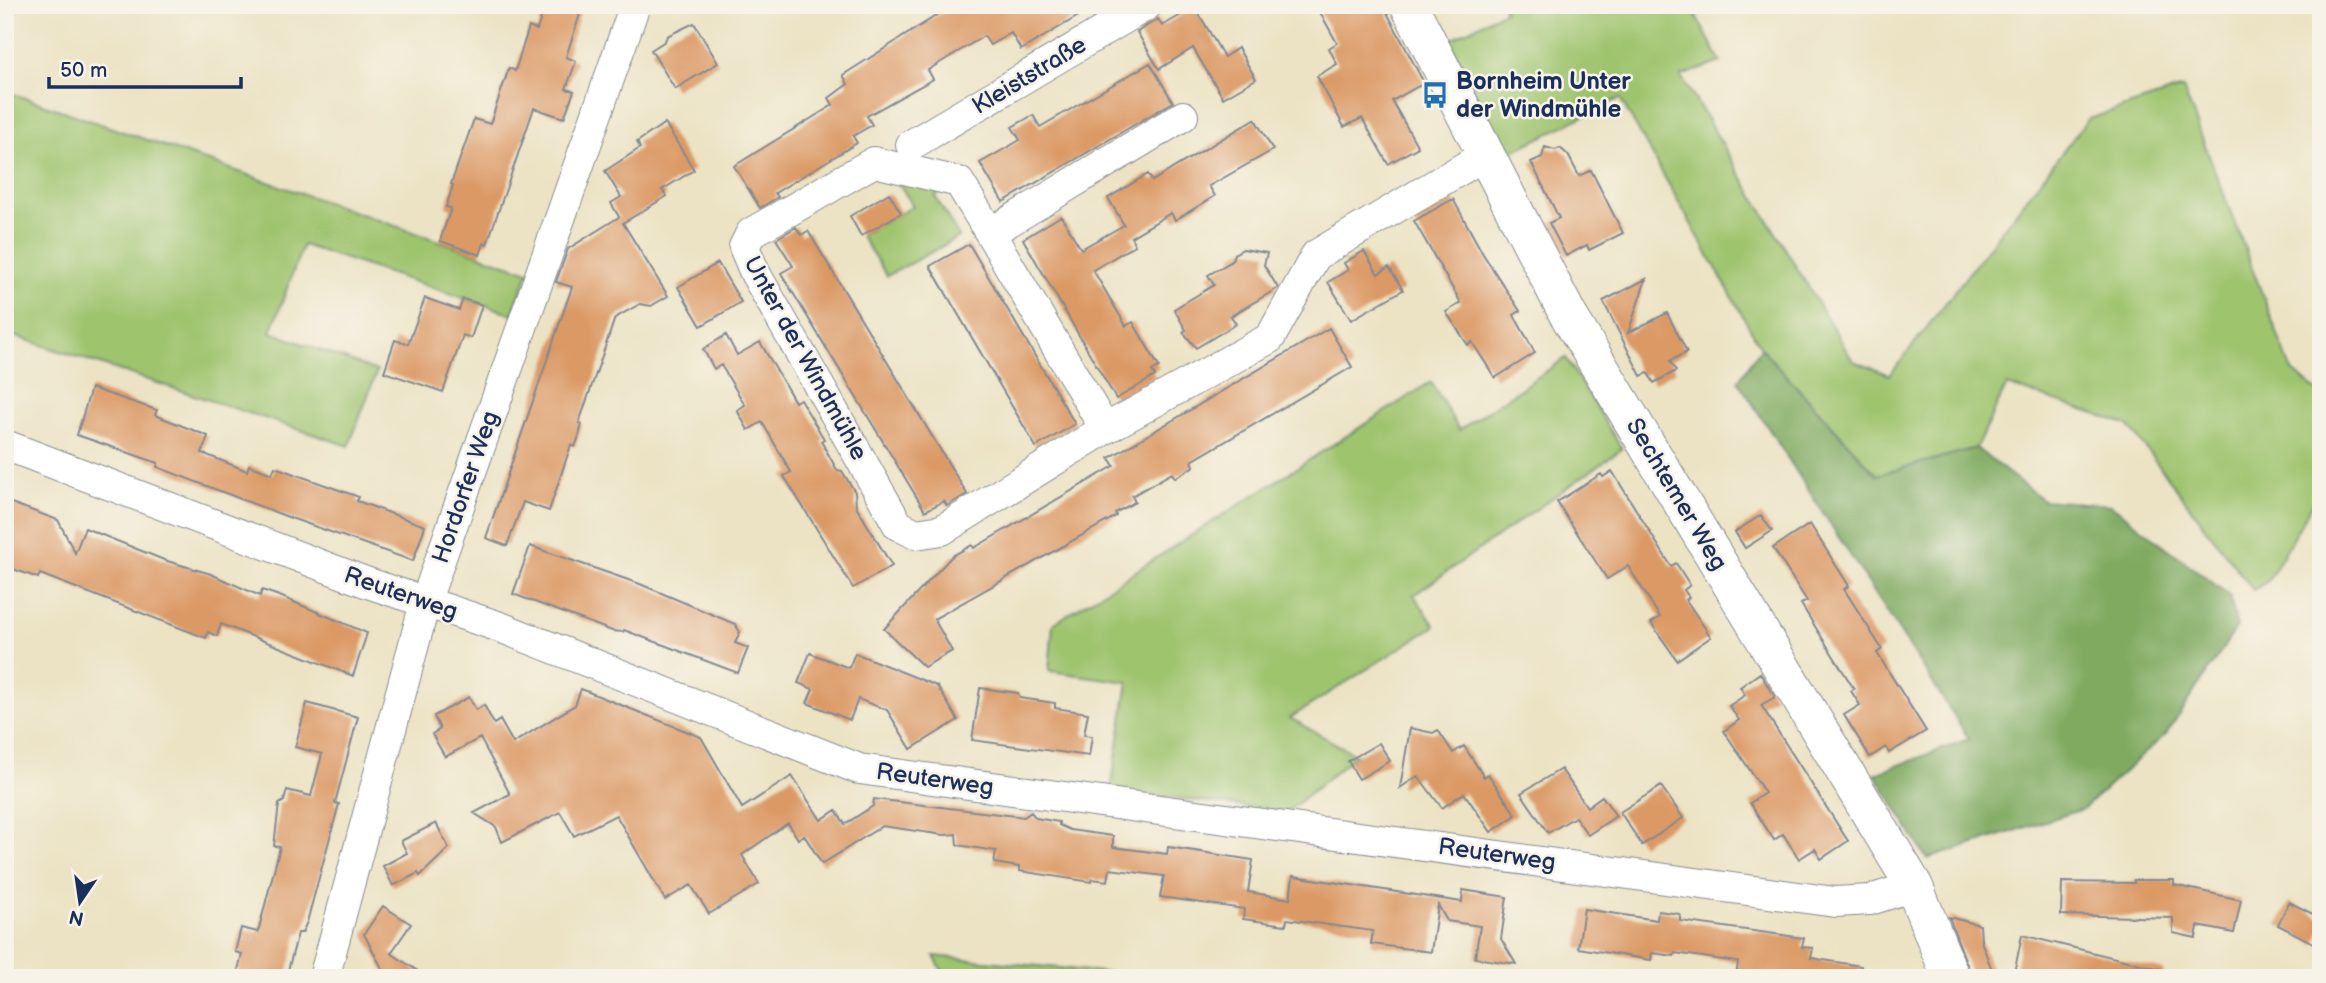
<svg xmlns="http://www.w3.org/2000/svg" width="2326" height="983" font-family="'Balsamiq Sans',sans-serif">
	<style>
		.green { fill: #9fc46e; stroke: #5d7a66; stroke-width: 2 }
		.forest { fill: #7faa61; stroke: #4d6c60; stroke-width: 2 }
		.building { fill: #db9965 }
		.lines { fill: none; stroke-linecap: round; stroke-linejoin: round }
		.minor-casing { stroke: #848991; stroke-width: 32 }
		.tertiary-casing { stroke: #848991; stroke-width: 39 }
		.minor { stroke: #fff; stroke-width: 30 }
		.tertiary { stroke: #fff; stroke-width: 37 }
		.labels { text-anchor: middle; stroke-width: 5; stroke-linejoin: round; paint-order: stroke }
		.street-label { font-size: 24px; fill: #1b2f5e; stroke: #f7f3e8 }
		.poi-label { font-size: 24px; font-weight: bold; fill: #1b2f5e; stroke: #f7f3e8; text-anchor: start }
	</style>
	<rect width="100%" height="100%" fill="#f7f3e8"/>
	<filter id="ink" filterUnits="userSpaceOnUse"><feTurbulence type="fractalNoise" baseFrequency=".0143" numOctaves="2"/><feDisplacementMap in="SourceGraphic" scale="14" xChannelSelector="R" yChannelSelector="G"/><feConvolveMatrix kernelMatrix="1 2 1 2 8 2 1 2 1" color-interpolation-filters="sRGB"/></filter>
	<filter id="wash" filterUnits="userSpaceOnUse"><feTurbulence type="fractalNoise" baseFrequency=".00686" numOctaves="4" result="noise"/><feDisplacementMap in="SourceGraphic" scale="28" xChannelSelector="R" yChannelSelector="G"/><feGaussianBlur stdDeviation="1.57" result="paint"/><feColorMatrix in="noise" values="0 0 0 0 0 0 0 0 0 0 0 0 0 0 0 0 0 1.4 0 .05"/><feComposite in="paint" operator="in"/></filter>
	<g filter="url(#wash)">
		<rect width="100%" height="100%" fill="#ece3c4"/>
		<path class="green" d="M1502 5H1690L1721 62 1681 76 1853 361 1890 375 2088 119 2183 88 2291 369 2321 395V489L2268 581 2253 590 2128 425 2007 385 1976 448 1877 475 1761 348 1620 98 1505 155 1450 40 1505 11Z
			M5 91 529 272 512 314 303 245 271 332 377 371 349 446 5 333Z
			M893 174 949 187 935 196 959 237 887 276 861 236 913 206Z
			M1566 358 1622 449 1414 595 1435 626 1290 718 1356 755 1287 812 1111 790 1128 682 1049 671 1053 624 1431 382 1459 430Z
			M934 956 1141 976 1142 978H946Z"/>
		<path class="forest" d="M1761 348 1877 475 1976 448 2043 500 2111 505 2230 596 2237 627 2166 734 2083 809 1927 859 1875 774 1969 739 1738 381Z"/>
		<g id="blocks">
			<path class="building" d="M545 5H583L566 57 576 61 566 89 574 91 564 118 534 108 487 244 484 243 480 255 440 241 451 208 446 207 453 185 451 184 474 119 490 124 509 68 515 71 529 27 537 30Z
				M953 5H1097L1021 50 1011 33 990 45 984 36 928 70 933 79 867 116 872 125 853 136 857 143 775 193 778 197 760 208 734 166 833 105 829 98 848 84 843 75Z
				M1316 5H1383L1424 83 1392 101 1418 147 1388 164 1362 118 1344 127 1317 76 1337 64 1329 48 1337 43Z
				M1195 7 1224 57 1238 48 1256 79 1223 98 1193 48 1159 69 1137 32 1158 19 1162 26Z
				M694 23 718 63 675 89 651 50 665 41 667 36Z
				M1150 63 1173 102 1003 202 980 163 1020 140 1012 127 1033 115 1040 127Z
				M1255 119 1273 150 1209 186 1215 196 1175 220 1171 213 1131 237 1135 245 1093 270 1126 326 1133 322 1159 367 1152 371 1155 376 1116 399 1023 239 1061 216 1081 249 1124 225 1108 198 1148 174 1152 181Z
				M665 123 694 170 662 190 667 196 623 223 668 296 651 306 640 304 615 318 579 423 582 424 579 436 575 447 571 445 549 511 523 502 507 546 486 538 572 287 556 282 568 249 619 217 611 203 621 197 605 171 640 148 637 142Z
				M1545 147 1555 150 1560 148 1568 155 1579 176 1591 170 1623 233 1589 250 1587 245 1566 256 1549 223 1559 218 1531 162 1542 157Z
				M889 193 901 213 861 236 850 216Z
				M1453 199 1483 254 1520 311 1514 315 1535 353 1495 378 1472 342 1468 345 1446 312 1461 303 1414 221Z
				M796 227 801 235 808 231 967 494 947 506 944 501 925 511 781 273 793 266 776 239Z
				M969 244 1075 424 1036 447 930 266Z
				M1243 249 1267 253 1264 265 1278 288 1231 316 1236 324 1196 348 1183 332 1186 330 1174 309 1214 285 1208 275 1232 261 1234 254Z
				M1364 251 1378 274 1389 267 1403 290 1351 320 1328 282 1348 270 1344 263Z
				M718 263 741 302 701 326 678 287Z
				M1646 279 1628 333 1667 313 1687 352 1670 361 1676 371 1654 383 1648 373 1641 376 1603 301Z
				M425 298 459 310 463 299 482 305 471 338 463 335 443 392 384 372 395 340 408 344Z
				M1329 328 1352 367 1192 461 1194 466 1175 478 1172 473 1132 496 1135 502 1115 513 1116 516 934 619 952 651 924 667 884 629 952 556 972 545 974 548 1114 466 1109 458Z
				M726 335 737 355 760 342 795 402 800 399 824 439 821 441 837 470 842 471 855 492 856 506 892 566 853 588 784 476 791 472 762 422 748 430 737 410 745 405 721 365 714 369 703 349Z
				M91 388 157 410 155 415 208 436 202 453 247 471 249 465 272 474 275 467 359 497 357 501 425 526 413 561 288 517 157 467 158 463 77 435Z
				M1612 471 1671 566 1676 563 1690 585 1684 590 1689 597 1686 600 1711 637 1677 660 1651 623 1660 617 1628 566 1607 579 1557 502 1601 474 1603 477Z
				M11 503 58 520 75 553 85 528 164 560 211 574 260 596 262 590 282 597 367 633 353 676 221 624 217 636 208 632 206 638 40 574 38 578 5 566V517Z
				M1761 515 1772 531 1745 548 1735 532Z
				M1810 524 1849 586 1844 589 1882 649 1877 653 1926 731 1889 753 1886 747 1870 757 1844 715 1860 705 1851 691 1854 689 1801 604 1807 601 1773 548Z
				M530 546 640 584 735 624 740 632 735 643 748 648 738 673 624 630 623 632 612 631 513 594Z
				M810 653 849 668 855 653 937 686 958 720 911 749 887 710 858 699 850 720 807 703 813 689 798 683Z
				M1760 673 1775 697 1761 705 1848 841 1821 859 1815 849 1799 859 1783 834 1774 840 1750 803 1765 793 1724 731 1739 720 1729 706 1745 695 1740 687Z
				M980 688 1018 693 1020 698 1055 703V708L1088 713 1084 735 1092 736 1089 756 972 740Z
				M581 689 701 737 742 808 792 776 821 820 836 810 845 824 873 806 874 799 1024 817 1031 812 1036 818 1059 822V825L1070 830 1113 836V847L1167 854 1168 847 1253 860 1248 892 1290 899 1293 876 1462 902 1463 890 1507 897 1501 939 1516 964 1475 958 1480 926 1447 921 1438 905 1431 952 1371 944 1373 931 1287 919 1286 925 1243 919 1244 909 1160 897 1164 876 1110 869 1108 881 1092 879 1091 882 1019 871V867L994 863 996 851 957 845 956 834 944 835 882 826 822 864 804 835 798 839 788 823 742 855 759 884 709 914 691 885 665 900 616 815 574 836 560 812 502 842 496 827 474 813 510 794 480 738 445 757 432 734 440 729 434 716 469 697 476 710 484 705 494 724 500 720 513 743 575 705Z
				M307 703 358 717 335 803 339 804 307 922 302 933H298L286 978H236L242 954 235 952 241 928 258 932 280 847 274 846 279 804 284 801 287 790 311 796 322 754 295 747Z
				M1410 728 1433 733 1438 730 1453 753 1464 746 1484 777 1488 774 1516 815 1491 832 1464 793 1442 808 1418 776 1400 788Z
				M1379 743 1390 761 1359 779 1348 761Z
				M1561 769 1587 807 1602 796 1616 816 1588 835 1575 817 1548 833 1521 793Z
				M1661 786 1683 818 1642 845 1620 812Z
				M436 823 449 848 420 876 418 873 393 886 383 866 407 853 401 841Z
				M2134 880H2174V885L2241 900 2234 933 2198 926 2196 938 2173 933V918L2061 915 2062 882 2134 883Z
				M2289 902 2321 918V931L2315 944 2278 925Z
				M383 906 411 924 391 953 428 978H387L364 934Z
				M1584 909 1657 920 1658 911 1680 914V921L1804 938 1802 947 1813 948 1811 958 1861 966 1860 978H1736L1738 962 1675 953 1674 956 1652 953 1651 960 1578 948Z
				M1949 917 1980 925 1981 941 1995 978H1972Z
				M2022 935 2164 970 2163 978H2013Z"/>
		</g>
	</g>
	<g filter="url(#ink)">
		<use href="#blocks" fill-opacity="0" stroke="#848991" stroke-width="2"/>
		<g class="lines">
			<defs>
				<path id="minor" d="M1183 116 990 233 959 182 874 162 751 233 744 247 755 273 898 525 916 534 942 530 1105 429 1270 338 1316 255 1487 154
					M911 145 1147 5
					M990 233 1105 429
					M5 445 368 583 500 627 859 769 1835 902 1870 900 1914 886
					M324 978 425 603 635 5"/>
				<path id="tertiary" d="M1409 5 1567 313 1914 886 1951 978"/>
			</defs>
			<use href="#minor" class="minor-casing"/>
			<use href="#tertiary" class="tertiary-casing"/>
			<use href="#minor" class="minor"/>
			<use href="#tertiary" class="tertiary"/>
		</g>
	</g>
	<defs>
		<symbol id="bus-bare" viewBox="-9 -9 18 18"><path d="M-5-6H5V4H4V6H2V4H-2V6H-4V4H-5ZM-3.5-4V0h7V-4ZM-3.5 1.2v1.5H-2V1.2ZM2 1.2v1.5H3.5V1.2Z" fill="#1f6fb2" stroke="#f7f3e8" stroke-width="2.5" paint-order="stroke"/></symbol>
	</defs>
	<g fill-rule="evenodd">
		<use href="#bus-bare" x="1416" y="76" width="38" height="38"/>
	</g>
	<g class="labels">
		<g class="street-label">
			<text transform="translate(1029 75) rotate(-31)" y="8">Kleiststraße</text>
			<text transform="translate(806 358) rotate(61)" y="8">Unter der Windmühle</text>
			<text transform="translate(465 487) rotate(-71)" y="8">Hordorfer Weg</text>
			<text transform="translate(1677 494) rotate(59)" y="8">Sechtemer Weg</text>
			<text transform="translate(401 593) rotate(19)" y="8">Reuterweg</text>
			<text transform="translate(935 779) rotate(8)" y="8">Reuterweg</text>
			<text transform="translate(1497 854) rotate(8)" y="8">Reuterweg</text>
		</g>
		<g class="poi-label">
			<text x="1456" y="89">Bornheim Unter<tspan x="1456" dy="28">der Windmühle</tspan></text>
		</g>
	</g>
	<rect width="2326" height="983" fill="none" stroke="#f7f3e8" stroke-width="28"/>
	<g transform="translate(80 902) rotate(193)" stroke="#f7f3e8" stroke-width="5" paint-order="stroke">
	<path d="M0-5L12 26L0 18L-12 26Z" fill="#1b2f5e"/>
	<text y="-10" font-size="19" font-weight="bold" text-anchor="middle" fill="#1b2f5e">N</text>
	</g>
	<path d="M49 77v10h192v-10" fill="none" stroke="#1b2f5e" stroke-width="3.5"/>
	<text x="60" y="77" font-size="21" fill="#1b2f5e" stroke="#f7f3e8" stroke-width="5" paint-order="stroke">50 m</text>
</svg>
